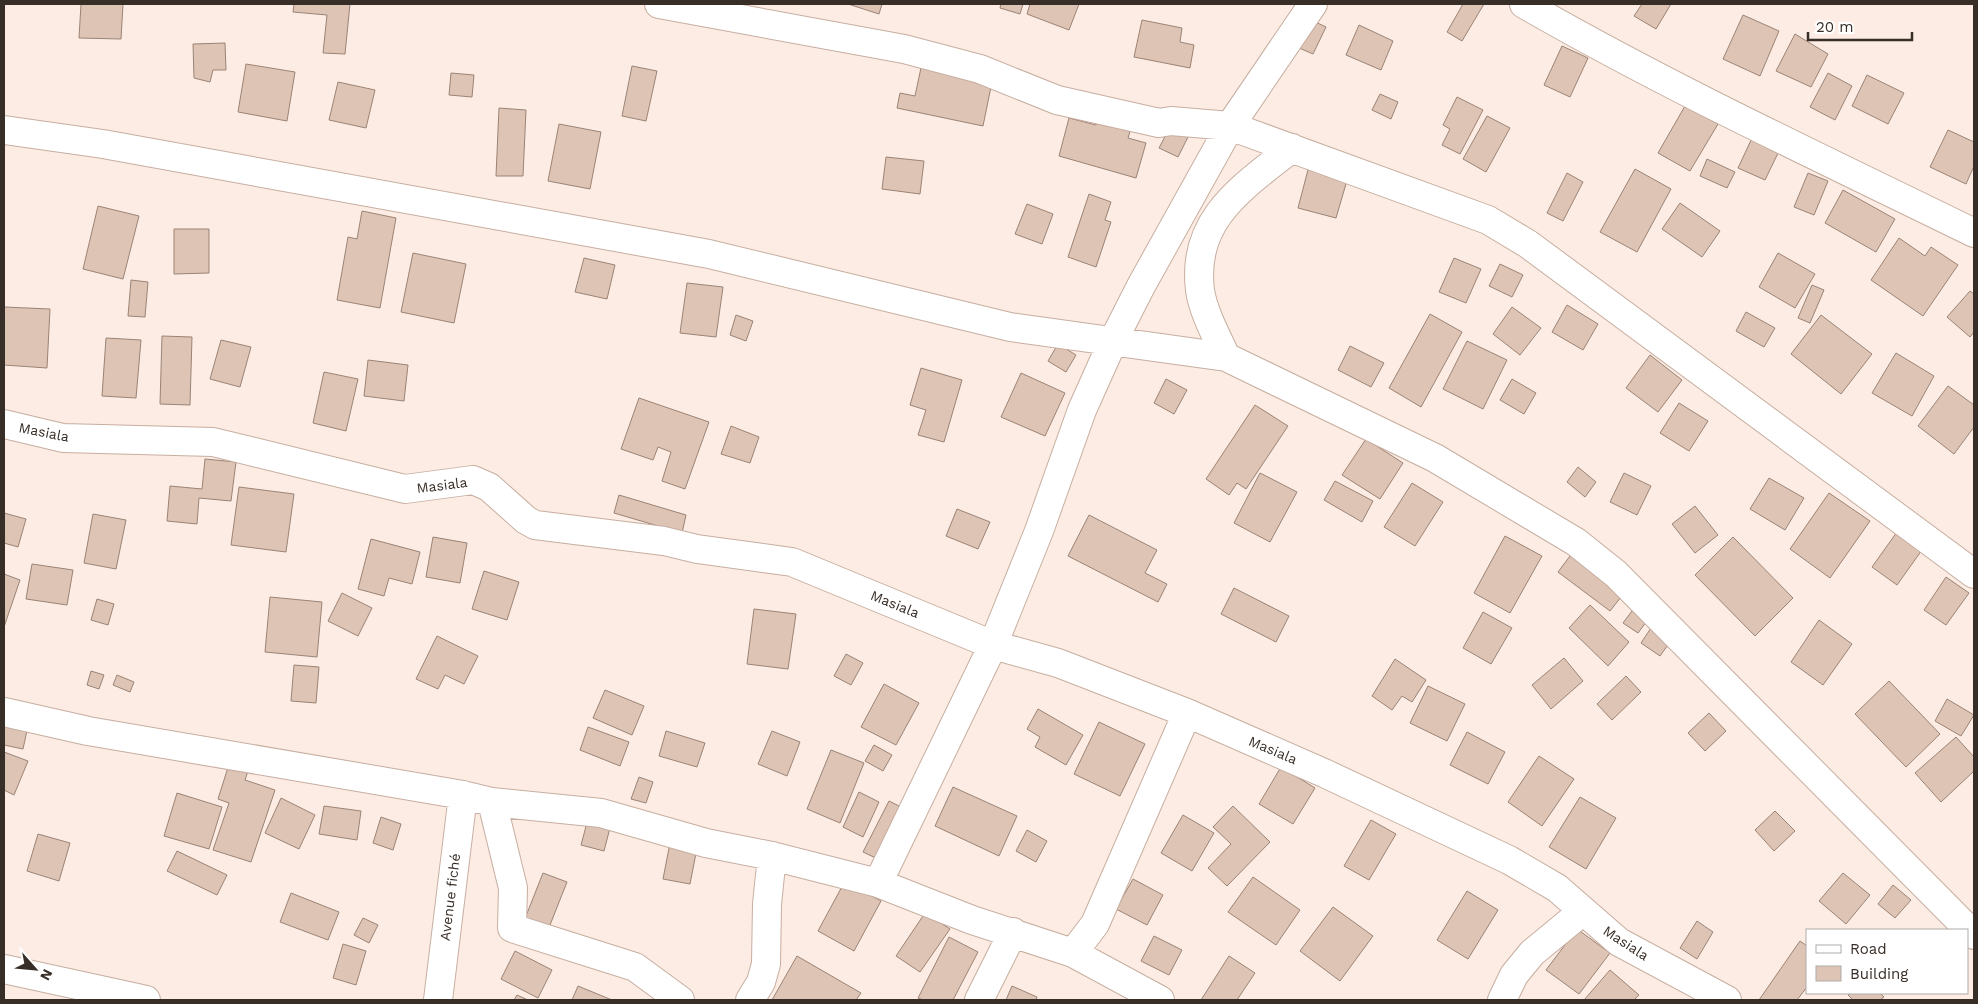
<svg xmlns="http://www.w3.org/2000/svg" width="1978" height="1004" font-family="'Work Sans',sans-serif">
	<style>
		.building { fill: #dec4b5; stroke: #9b8375 }
		.lines { fill: none; stroke-linecap: round; stroke-linejoin: round }
		.minor-casing { stroke: #c7aea0; stroke-width: 30 }
		.minor { stroke: #fff; stroke-width: 28 }
		.labels { text-anchor: middle; stroke-width: 4.5; stroke-linejoin: round; paint-order: stroke }
		.street-label { font-size: 14px; fill: #382e28; stroke: #fff }
	</style>
	<rect width="100%" height="100%" fill="#fcece3"/>
	<path class="building" d="M81 4H123L121 39 79 38Z
		M294 4H350L345 54 323 53 327 15 293 12Z
		M848 4H882L879 14Z
		M1001 4H1023L1020 14 1000 8Z
		M1030 4H1079L1069 30 1027 14Z
		M1463 4H1484L1462 41 1447 32Z
		M1642 4H1671L1656 29 1634 16Z
		M1743 15 1779 31 1760 76 1723 59Z
		M1309 19 1326 27 1313 54 1297 47Z
		M1142 20 1182 28 1180 42 1194 45 1190 68 1134 57Z
		M1359 25 1393 41 1381 70 1346 55Z
		M1795 34 1828 54 1811 87 1776 71Z
		M225 43 226 70H213L210 82 194 78 193 44Z
		M1562 46 1588 58 1570 97 1544 85Z
		M922 63 993 77 983 126 897 108 900 93 915 96Z
		M246 64 295 72 287 121 238 112Z
		M632 66 657 71 646 121 622 116Z
		M451 73 474 75 472 97 449 95Z
		M1828 73 1852 86 1835 120 1810 107Z
		M1867 75 1904 93 1888 124 1852 106Z
		M338 82 375 90 366 128 329 120Z
		M1380 94 1398 102 1391 119 1372 110Z
		M1457 97 1483 110 1460 154 1442 145 1450 129 1443 125Z
		M1685 106 1718 124 1690 171 1658 153Z
		M499 108 526 110 523 176H496Z
		M1099 116 1132 125 1128 138 1146 143 1136 178 1059 156 1069 118 1096 125Z
		M1487 116 1510 128 1486 172 1463 159Z
		M559 124 601 132 590 189 548 181Z
		M1170 127 1188 137 1178 157 1159 148Z
		M1948 130 1974 142V166L1966 184 1930 167Z
		M1753 136 1780 149 1765 180 1738 168Z
		M886 157 924 161 920 194 882 189Z
		M1707 159 1735 172 1727 188 1700 176Z
		M1309 166 1348 177 1336 218 1298 208Z
		M1635 169 1671 189 1637 252 1600 232Z
		M1567 173 1583 182 1563 221 1547 213Z
		M1808 173 1828 181 1814 215 1794 207Z
		M1843 190 1895 219 1876 252 1825 223Z
		M1089 194 1111 202 1105 220 1111 222 1096 267 1068 257Z
		M1680 203 1720 231 1702 257 1662 229Z
		M1027 204 1053 214 1042 244 1015 234Z
		M98 206 139 216 123 279 83 269Z
		M362 211 396 218 380 308 337 300 348 237 357 239Z
		M174 229H209V273L174 274Z
		M1899 238 1925 256 1931 247 1958 265 1923 316 1871 280Z
		M413 253 466 264 454 323 401 312Z
		M1778 253 1815 274 1795 308 1759 287Z
		M584 258 615 265 607 299 575 292Z
		M1454 258 1481 269 1466 303 1439 292Z
		M1500 264 1523 275 1512 297 1489 286Z
		M131 280 148 282 145 317 128 316Z
		M687 283 723 287 716 337 680 333Z
		M1812 285 1824 290 1810 323 1798 318Z
		M1970 291 1974 294V332L1970 337 1947 317Z
		M1567 305 1598 324 1583 350 1552 332Z
		M4 307 50 309 47 368 4 365Z
		M1512 307 1541 328 1520 355 1493 334Z
		M1746 312 1775 328 1764 347 1736 331Z
		M1430 314 1462 332 1421 407 1389 388Z
		M736 315 753 321 746 341 730 335Z
		M1821 315 1872 354 1841 394 1791 354Z
		M162 336 192 337 190 405 160 404Z
		M106 338 141 340 136 398 102 396Z
		M221 340 251 347 240 387 210 379Z
		M1467 341 1507 360 1483 409 1443 389Z
		M1058 344 1076 355 1066 372 1048 361Z
		M1350 346 1384 363 1371 387 1338 370Z
		M1896 353 1934 376 1912 416 1872 393Z
		M1650 355 1682 380 1658 412 1626 388Z
		M368 360 408 365 404 401 364 396Z
		M921 368 962 380 944 442 918 435 926 410 910 405Z
		M324 372 358 379 346 431 313 423Z
		M1021 373 1065 393 1045 436 1001 417Z
		M1166 379 1187 390 1174 414 1154 403Z
		M1512 379 1536 393 1524 414 1500 400Z
		M1948 386 1974 405V427L1954 454 1918 426Z
		M639 398 709 422 685 489 662 481 671 452 658 447 653 460 621 449Z
		M1679 403 1708 421 1689 451 1660 433Z
		M1255 405 1288 426 1246 489 1237 483 1229 495 1206 479Z
		M731 426 759 437 750 463 721 454Z
		M1366 439 1403 463 1380 499 1342 475Z
		M205 459 236 462 231 501 199 498 197 524 167 521 170 486 202 489Z
		M1578 467 1596 482 1585 497 1567 482Z
		M1260 473 1297 492 1270 542 1234 523Z
		M1624 473 1651 486 1637 515 1610 502Z
		M1769 478 1804 498 1785 530 1750 509Z
		M1335 481 1373 501 1362 522 1324 500Z
		M1412 483 1443 502 1415 546 1384 527Z
		M239 487 294 494 286 552 231 545Z
		M1829 493 1870 521 1830 578 1790 549Z
		M619 495 686 515 682 533 614 513Z
		M1695 506 1718 535 1695 553 1672 524Z
		M957 509 990 522 978 549 946 536Z
		M4 513 26 519 18 547 4 543Z
		M93 514 126 520 116 569 84 563Z
		M1089 515 1157 550 1145 573 1167 584 1158 602 1068 556Z
		M1897 532 1922 550 1897 585 1872 567Z
		M1505 536 1542 556 1510 613 1474 593Z
		M433 537 467 543 460 583 426 577Z
		M1733 537 1793 598 1755 636 1695 575Z
		M371 539 420 552 412 584 389 578 384 596 358 589Z
		M1573 552 1625 592 1610 611 1558 572Z
		M32 564 73 570 67 605 26 599Z
		M484 571 519 582 507 620 472 609Z
		M4 574 20 580 4 627Z
		M1946 577 1969 593 1946 625 1924 610Z
		M1234 588 1289 616 1276 642 1221 614Z
		M342 593 372 608 358 636 328 621Z
		M270 597 322 602 317 657 265 652Z
		M97 599 114 604 108 625 91 620Z
		M1638 603 1652 614 1638 633 1623 623Z
		M1590 605 1629 642 1608 666 1569 628Z
		M754 609 796 614 788 669 747 664Z
		M1483 612 1512 628 1491 664 1463 648Z
		M1819 620 1852 644 1823 685 1791 662Z
		M1655 622 1675 635 1660 656 1641 643Z
		M437 636 478 656 464 684 445 675 438 689 416 679Z
		M846 654 863 663 851 685 834 676Z
		M1564 658 1583 681 1551 709 1532 685Z
		M1395 659 1426 680 1412 702 1402 696 1392 710 1372 696Z
		M294 665 319 667 316 703 291 701Z
		M91 671 104 675 99 689 87 685Z
		M117 675 134 682 130 692 113 685Z
		M1626 676 1641 692 1612 720 1597 704Z
		M1889 681 1940 734 1906 767 1855 714Z
		M884 684 919 703 896 745 861 727Z
		M1428 686 1465 704 1447 741 1410 723Z
		M605 690 644 706 632 735 593 718Z
		M1947 699 1974 715 1961 736 1935 721Z
		M1038 709 1083 735 1066 765 1035 747 1040 737 1027 729Z
		M1709 713 1726 731 1705 751 1688 733Z
		M4 722 28 726 23 749 4 745Z
		M1099 722 1145 744 1120 796 1074 774Z
		M588 727 629 742 620 766 580 750Z
		M666 731 705 743 697 767 659 756Z
		M772 731 800 742 787 776 758 764Z
		M1467 732 1505 752 1488 784 1450 765Z
		M1956 737 1974 757V771L1941 802 1915 773Z
		M874 745 892 755 883 771 865 761Z
		M831 750 864 763 840 823 807 809Z
		M4 752 28 761 14 795 4 790Z
		M1539 756 1574 779 1542 826 1508 802Z
		M230 761 249 768 245 780 275 790 251 862 213 850 229 803 218 799Z
		M1281 767 1315 788 1293 824 1259 804Z
		M639 777 653 782 646 803 631 799Z
		M953 787 1017 816 999 856 935 826Z
		M859 792 879 802 863 837 843 827Z
		M177 793 222 807 209 849 164 836Z
		M1580 797 1616 818 1586 869 1549 847Z
		M281 798 315 815 299 849 265 833Z
		M889 801 907 810 882 861 863 852Z
		M324 806 361 811 357 840 319 834Z
		M1233 806 1270 842 1227 886 1208 868 1231 844 1213 827Z
		M1775 811 1795 831 1774 851 1755 830Z
		M1183 815 1214 833 1192 871 1161 853Z
		M381 817 401 824 393 850 373 843Z
		M588 819 611 824 604 851 581 845Z
		M1371 820 1396 834 1369 880 1344 866Z
		M1027 830 1047 841 1036 862 1016 851Z
		M38 834 70 843 59 881 27 871Z
		M670 843 697 848 690 884 663 879Z
		M177 851 227 875 217 895 167 871Z
		M543 873 567 882 548 930 524 921Z
		M1843 873 1870 895 1846 924 1819 901Z
		M1253 877 1300 910 1276 945 1228 912Z
		M1133 879 1163 895 1147 925 1116 909Z
		M845 881 881 901 854 951 818 931Z
		M1893 885 1911 900 1895 918 1878 904Z
		M1467 891 1498 910 1468 959 1437 940Z
		M291 893 339 912 328 940 280 922Z
		M1333 907 1373 936 1340 981 1300 951Z
		M925 913 950 929 920 972 896 956Z
		M363 918 378 925 369 943 354 935Z
		M1697 921 1713 932 1697 959 1680 948Z
		M1577 929 1610 953 1579 994 1546 970Z
		M1154 936 1182 950 1169 975 1141 961Z
		M949 937 978 952 953 1000H923L918 998Z
		M1800 941 1807 946V987L1797 1000H1759Z
		M343 944 366 951 356 985 333 978Z
		M515 951 552 970 538 998 501 979Z
		M797 956 861 993 856 1000H772Z
		M1229 956 1255 973 1237 1000H1201Z
		M1610 970 1639 995 1634 1000H1584Z
		M578 986 612 1000H572Z
		M1012 986 1037 997 1036 1000H1006Z
		M1851 993H1880L1884 997 1880 1000H1853L1848 995Z
		M517 995 528 1000H514Z"/>
	<g class="lines">
		<defs>
			<path id="minor" d="M659 4 904 49 980 69 1057 100 1159 123 1171 121 1230 126 1488 220 1528 244 1974 574
				M1524 4C1670 88 1823 159 1974 233
				M4 130 103 144 709 254 1010 327 1226 357 1435 458 1576 542 1616 574 1974 935
				M1226 357C1217 337 1203 312 1200 290 1191 219 1243 187 1292 148
				M4 424 63 438 213 442 405 489 473 480 489 487 526 520 535 525 664 541 697 549 792 562 993 645 1058 663 1187 713 1324 773 1509 860 1557 888 1619 942 1727 1000
				M4 712 88 731 463 795 492 802 601 813 706 843 772 856 878 883 972 920 1073 953 1160 1000
				M492 802 513 888 512 928 635 967 680 1000
				M878 883 993 645 1039 531 1082 410 1112 343 1141 286 1230 126 1313 4
				M1073 953 1095 924 1187 713
				M4 969 146 1000
				M438 1000 463 795
				M750 1000 761 982 766 964 767 904 772 856
				M979 1000 1013 932
				M1502 1000 1514 975 1532 953 1583 911"/>
		</defs>
		<use href="#minor" class="minor-casing"/>
		<use href="#minor" class="minor"/>
	</g>
	<g class="labels">
		<g class="street-label">
			<text transform="translate(44 432) rotate(11)" y="5">Masiala</text>
			<text transform="translate(442 485) rotate(-7)" y="5">Masiala</text>
			<text transform="translate(895 604) rotate(22)" y="5">Masiala</text>
			<text transform="translate(1273 750) rotate(23)" y="5">Masiala</text>
			<text transform="translate(450 897) rotate(-83)" y="5">Avenue fiché</text>
			<text transform="translate(1626 943) rotate(33)" y="5">Masiala</text>
		</g>
	</g>
	<rect width="1978" height="1004" fill="none" stroke="#382e28" stroke-width="10"/>
	<rect x="1806" y="929" width="162" height="65" fill="#ffffff" stroke="#afaba9"/>
	<rect x="1816" y="945" width="25" height="8" fill="#ffffff" stroke="#afaba9"/>
	<text x="1850" y="954" font-size="15" fill="#382e28">Road</text>
	<rect x="1816" y="966" width="25" height="15" fill="#dec4b5" stroke="#afaba9"/>
	<text x="1850" y="979" font-size="15" fill="#382e28">Building</text>
	<g transform="translate(35 969) rotate(117)" stroke="#ffffff" stroke-width="4" paint-order="stroke">
	<path d="M0-4L9 19L0 12L-9 19Z" fill="#382e28"/>
	<text y="-8" font-size="14" font-weight="bold" text-anchor="middle" fill="#382e28">N</text>
	</g>
	<path d="M1808 32v8h104v-8" fill="none" stroke="#382e28" stroke-width="2.5"/>
	<text x="1816" y="32" font-size="15" fill="#382e28" stroke="#ffffff" stroke-width="4" paint-order="stroke">20 m</text>
</svg>
